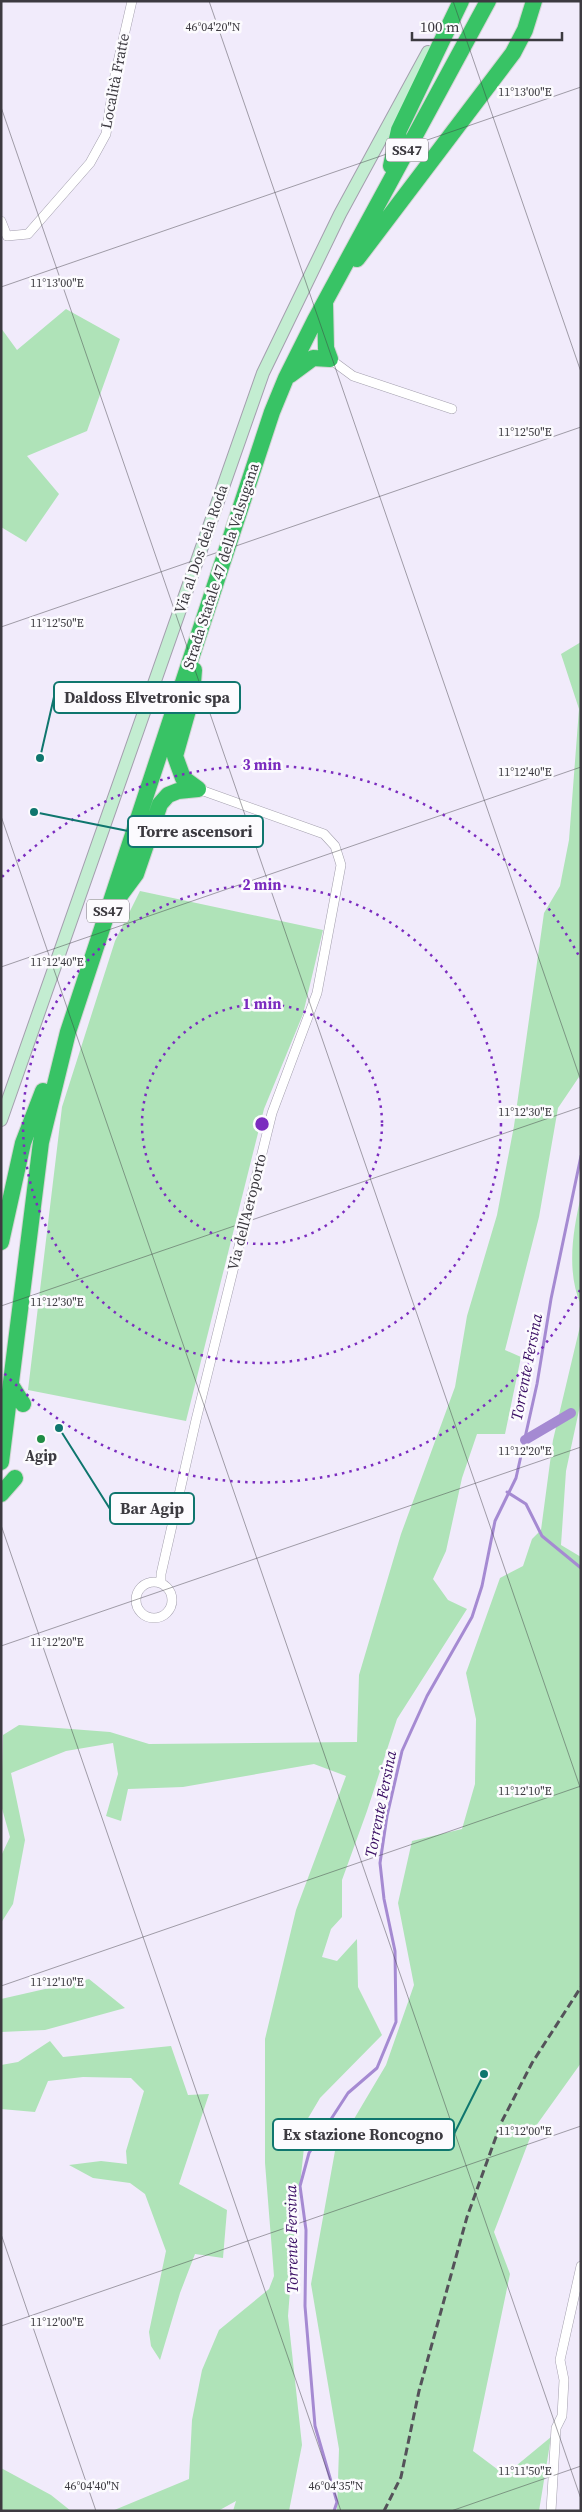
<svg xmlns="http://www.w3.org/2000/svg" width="582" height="2512" font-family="'Source Serif 4',serif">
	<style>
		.green { fill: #afe3b8 }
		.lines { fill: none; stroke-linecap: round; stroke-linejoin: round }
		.stream { stroke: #a58ad2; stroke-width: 3 }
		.canal { stroke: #a58ad2; stroke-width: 10 }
		.street-casing { stroke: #a39fad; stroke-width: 10 }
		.secondary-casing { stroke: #a39fad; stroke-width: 14 }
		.highway-casing { stroke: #d4d4d5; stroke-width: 18 }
		.street { stroke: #fff; stroke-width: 9 }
		.secondary { stroke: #c3edd1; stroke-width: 12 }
		.highway { stroke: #38c365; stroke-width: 16 }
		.rail { stroke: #545259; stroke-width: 3; stroke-dasharray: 8 4; stroke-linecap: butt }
		.ticks { fill: none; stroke: #3c3a40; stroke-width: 1; stroke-opacity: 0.45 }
		.ring { fill: none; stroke: #7b2cbf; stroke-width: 2.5; stroke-dasharray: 2.5 5 }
		.poi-dot { fill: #1f8c44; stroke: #fcfbfe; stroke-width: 2 }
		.labels { text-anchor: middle; stroke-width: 5; stroke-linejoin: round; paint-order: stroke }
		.shield { fill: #fcfbfe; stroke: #767479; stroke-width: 1 }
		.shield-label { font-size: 14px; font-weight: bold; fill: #3c3a40 }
		.street-label { font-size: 15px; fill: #3c3a40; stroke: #fcfbfe }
		.poi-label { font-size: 15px; font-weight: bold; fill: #3c3a40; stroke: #fcfbfe }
		.water-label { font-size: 16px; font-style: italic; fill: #3a0e64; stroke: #fcfbfe }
		.ticks-label { font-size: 12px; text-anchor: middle; fill: #3c3a40; stroke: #fcfbfe; stroke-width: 5; stroke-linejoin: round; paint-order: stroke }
		.centre { fill: #7b2cbf; stroke: #fcfbfe; stroke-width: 2.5 }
		.ring-label { font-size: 15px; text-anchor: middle; font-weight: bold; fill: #7b2cbf; stroke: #fcfbfe; stroke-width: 5; stroke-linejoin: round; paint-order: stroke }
		.leader { fill: none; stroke: #0f766e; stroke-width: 2 }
		.callout-dot { fill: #0f766e; stroke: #fcfbfe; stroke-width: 2 }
		.callout { fill: #fcfbfe; stroke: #0f766e; stroke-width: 2 }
		.callout-label { font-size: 16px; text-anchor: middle; font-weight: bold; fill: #3c3a40 }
	</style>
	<rect width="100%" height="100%" fill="#f1ebfb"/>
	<path class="green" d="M66 309 120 339 87 431 27 456 59 494 26 542 1 527V328L17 350Z
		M581 642V1074L558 1108 539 1217 505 1350 521 1357 505 1434H477L462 1478 446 1551 433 1579 448 1600 467 1609 397 1719 367 1811 342 1880V1917L331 1929 322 1957 337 1961 357 1939 358 1987 382 2035 320 2098 307 2120 294 2240 288 2316 302 2445 289 2511H233L236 2501 218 2511H112L189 2479 192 2420 202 2370 219 2330 269 2289 274 2276 265 2163V2039L296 1910 346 1776 314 1764 183 1787 128 1789 121 1821 106 1816 118 1774 113 1743 66 1751 11 1773 25 1840 13 1904 1 1923V1856L10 1837 1 1805 3 1735 19 1725 110 1732 149 1744 357 1742 359 1675 401 1534 455 1387 467 1316 497 1215 514 1126 544 913 560 886 569 840 579 709 561 654Z
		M140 891 323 930 303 1014 264 1109 186 1421 28 1390 62 1107 115 941Z
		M581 1196V1305C566 1272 573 1230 581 1196Z
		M581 1322V1401L566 1471 561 1545 581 1557V2063L533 2130 494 2232 510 2274 473 2451 505 2475 551 2437 539 2511H337L339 2449 311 2284 335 2151 386 2065 414 1985 398 1903 412 1841 462 1829 475 1784 476 1719 466 1673 500 1578 523 1566 532 1539 541 1530 553 1440Z
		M89 1979 125 2008 45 2030 1 2032V1999Z
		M50 2041 63 2057 171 2046 188 2095 209 2094 179 2184 227 2210 223 2258 195 2254 180 2293 160 2360 151 2346 149 2332 166 2251 145 2194 130 2183 93 2178 69 2165 101 2161 127 2164 126 2151 144 2091 131 2078 83 2077 48 2081 35 2112 1 2109V2065L18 2062Z
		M1 2468 51 2495 71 2511H1Z"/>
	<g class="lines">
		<path class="stream" d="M507 1492 526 1504 542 1536 581 1568
			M334 2511 337 2502 315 2426 305 2306 306 2230 300 2186 309 2153 348 2093 377 2068 396 2022 395 1951 384 1899 380 1863 387 1816 402 1751 427 1696 472 1617 482 1586 495 1521 516 1478 537 1384 551 1299 581 1156"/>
		<path class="canal" d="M525 1440 571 1413"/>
		<defs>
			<path id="street" d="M1 221 7 236 28 234 90 163 106 134 115 75 132 1
				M330 359 353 376 452 409
				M136 1600a18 18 0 1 1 36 0a18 18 0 1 1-36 0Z
				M161 1583V1574L196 1420 272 1113 317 993 341 865 335 846 324 834 198 789
				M551 2511 556 2428 562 2416 564 2380 560 2360 581 2266"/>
			<path id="secondary" d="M1 1120 263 373 340 214 428 52"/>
			<path id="highway" d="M391 166 399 130 461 1
				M357 259 513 53 525 30 534 1
				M290 375 313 358 330 359 326 348 325 303
				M194 670 192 696 175 756 183 778 198 789
				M116 901 136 874 160 804 168 795 178 791 198 789
				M1 1242 23 1143 43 1091
				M11 1385 23 1404
				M1 1462 41 1142 68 1032 272 412 286 378 315 320 488 1
				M1 1494 15 1478"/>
		</defs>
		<use href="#street" class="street-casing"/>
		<use href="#secondary" class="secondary-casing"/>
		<use href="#highway" class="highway-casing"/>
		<use href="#street" class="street"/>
		<use href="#secondary" class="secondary"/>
		<use href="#highway" class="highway"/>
		<path class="rail" d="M384 2511 401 2477 419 2391 467 2217 501 2123 532 2063 581 1987"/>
	</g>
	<path class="ticks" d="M209 1 581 1081M453 1 581 372M1 107 581 1790M1 287 581 87M1 627 581 427M1 816 581 2499M1 967 581 767M1 1306 581 1107M1 1525 341 2511M1 1646 581 1447M1 1986 581 1786M1 2234 96 2511M1 2326 581 2126M451 2511 581 2466"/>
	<g class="ring">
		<circle cx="262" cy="1124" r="120"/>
		<circle cx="262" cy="1124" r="239"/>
		<path d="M580 1290A359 359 0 0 1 2 1371M2 877A359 359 0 0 1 580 958"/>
	</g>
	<circle class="poi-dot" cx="41" cy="1439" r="5"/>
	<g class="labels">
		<g class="shield">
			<rect x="386" y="138.5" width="42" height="23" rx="4"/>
			<rect x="87" y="899.5" width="42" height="23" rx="4"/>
		</g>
		<g class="shield-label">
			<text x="407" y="155">SS47</text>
			<text x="108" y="916">SS47</text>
		</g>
		<g class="street-label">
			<text transform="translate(115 81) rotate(-79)" y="5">Località Fratte</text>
			<text transform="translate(201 549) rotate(-71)" y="5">Via al Dos dela Roda</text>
			<text transform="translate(221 566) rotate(-72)" y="5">Strada Statale 47 della Valsugana</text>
			<text transform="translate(247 1212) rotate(-76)" y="5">Via dell'Aeroporto</text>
		</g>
		<g class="poi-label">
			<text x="41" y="1461">Agip</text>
		</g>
		<g class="water-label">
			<text transform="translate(526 1367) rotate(-79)" y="6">Torrente Fersina</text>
			<text transform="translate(380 1804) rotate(-79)" y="6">Torrente Fersina</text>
			<text transform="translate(291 2239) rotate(-91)" y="6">Torrente Fersina</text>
		</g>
	</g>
	<g class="ticks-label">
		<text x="213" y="31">46°04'20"N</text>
		<text x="525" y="96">11°13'00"E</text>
		<text x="57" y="287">11°13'00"E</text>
		<text x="525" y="436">11°12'50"E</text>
		<text x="57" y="627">11°12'50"E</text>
		<text x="525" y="776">11°12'40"E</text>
		<text x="57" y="966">11°12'40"E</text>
		<text x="525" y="1116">11°12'30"E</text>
		<text x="57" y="1306">11°12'30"E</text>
		<text x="525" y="1455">11°12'20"E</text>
		<text x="57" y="1646">11°12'20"E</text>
		<text x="525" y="1795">11°12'10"E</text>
		<text x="57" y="1986">11°12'10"E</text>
		<text x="525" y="2135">11°12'00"E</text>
		<text x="57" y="2326">11°12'00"E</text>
		<text x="525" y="2475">11°11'50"E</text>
		<text x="92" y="2490">46°04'40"N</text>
		<text x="336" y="2490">46°04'35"N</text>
	</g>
	<circle cx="262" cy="1124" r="8" class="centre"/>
	<g class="ring-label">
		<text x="262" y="770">3 min</text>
		<text x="262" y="890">2 min</text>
		<text x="262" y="1009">1 min</text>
	</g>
	<path class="leader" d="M40 758L54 697M34 812L128 831M59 1428L110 1509M484 2074L454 2134"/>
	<g class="callout-dot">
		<circle cx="40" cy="758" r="5"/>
		<circle cx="34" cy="812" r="5"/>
		<circle cx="59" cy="1428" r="5"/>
		<circle cx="484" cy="2074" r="5"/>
	</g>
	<g class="callout">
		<rect x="54" y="682" width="186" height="31" rx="5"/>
		<rect x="128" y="816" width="135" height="31" rx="5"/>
		<rect x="110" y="1493" width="84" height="31" rx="5"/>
		<rect x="273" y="2119" width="181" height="31" rx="5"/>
	</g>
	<g class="callout-label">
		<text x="147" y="703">Daldoss Elvetronic spa</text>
		<text x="195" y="837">Torre ascensori</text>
		<text x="152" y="1514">Bar Agip</text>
		<text x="363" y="2140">Ex stazione Roncogno</text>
	</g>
	<rect width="582" height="2512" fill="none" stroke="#3c3a40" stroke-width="5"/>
	<path d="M412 32v8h150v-8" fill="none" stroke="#3c3a40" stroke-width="2.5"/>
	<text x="420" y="32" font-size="15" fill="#3c3a40" stroke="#fcfbfe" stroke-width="4" paint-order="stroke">100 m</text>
</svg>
